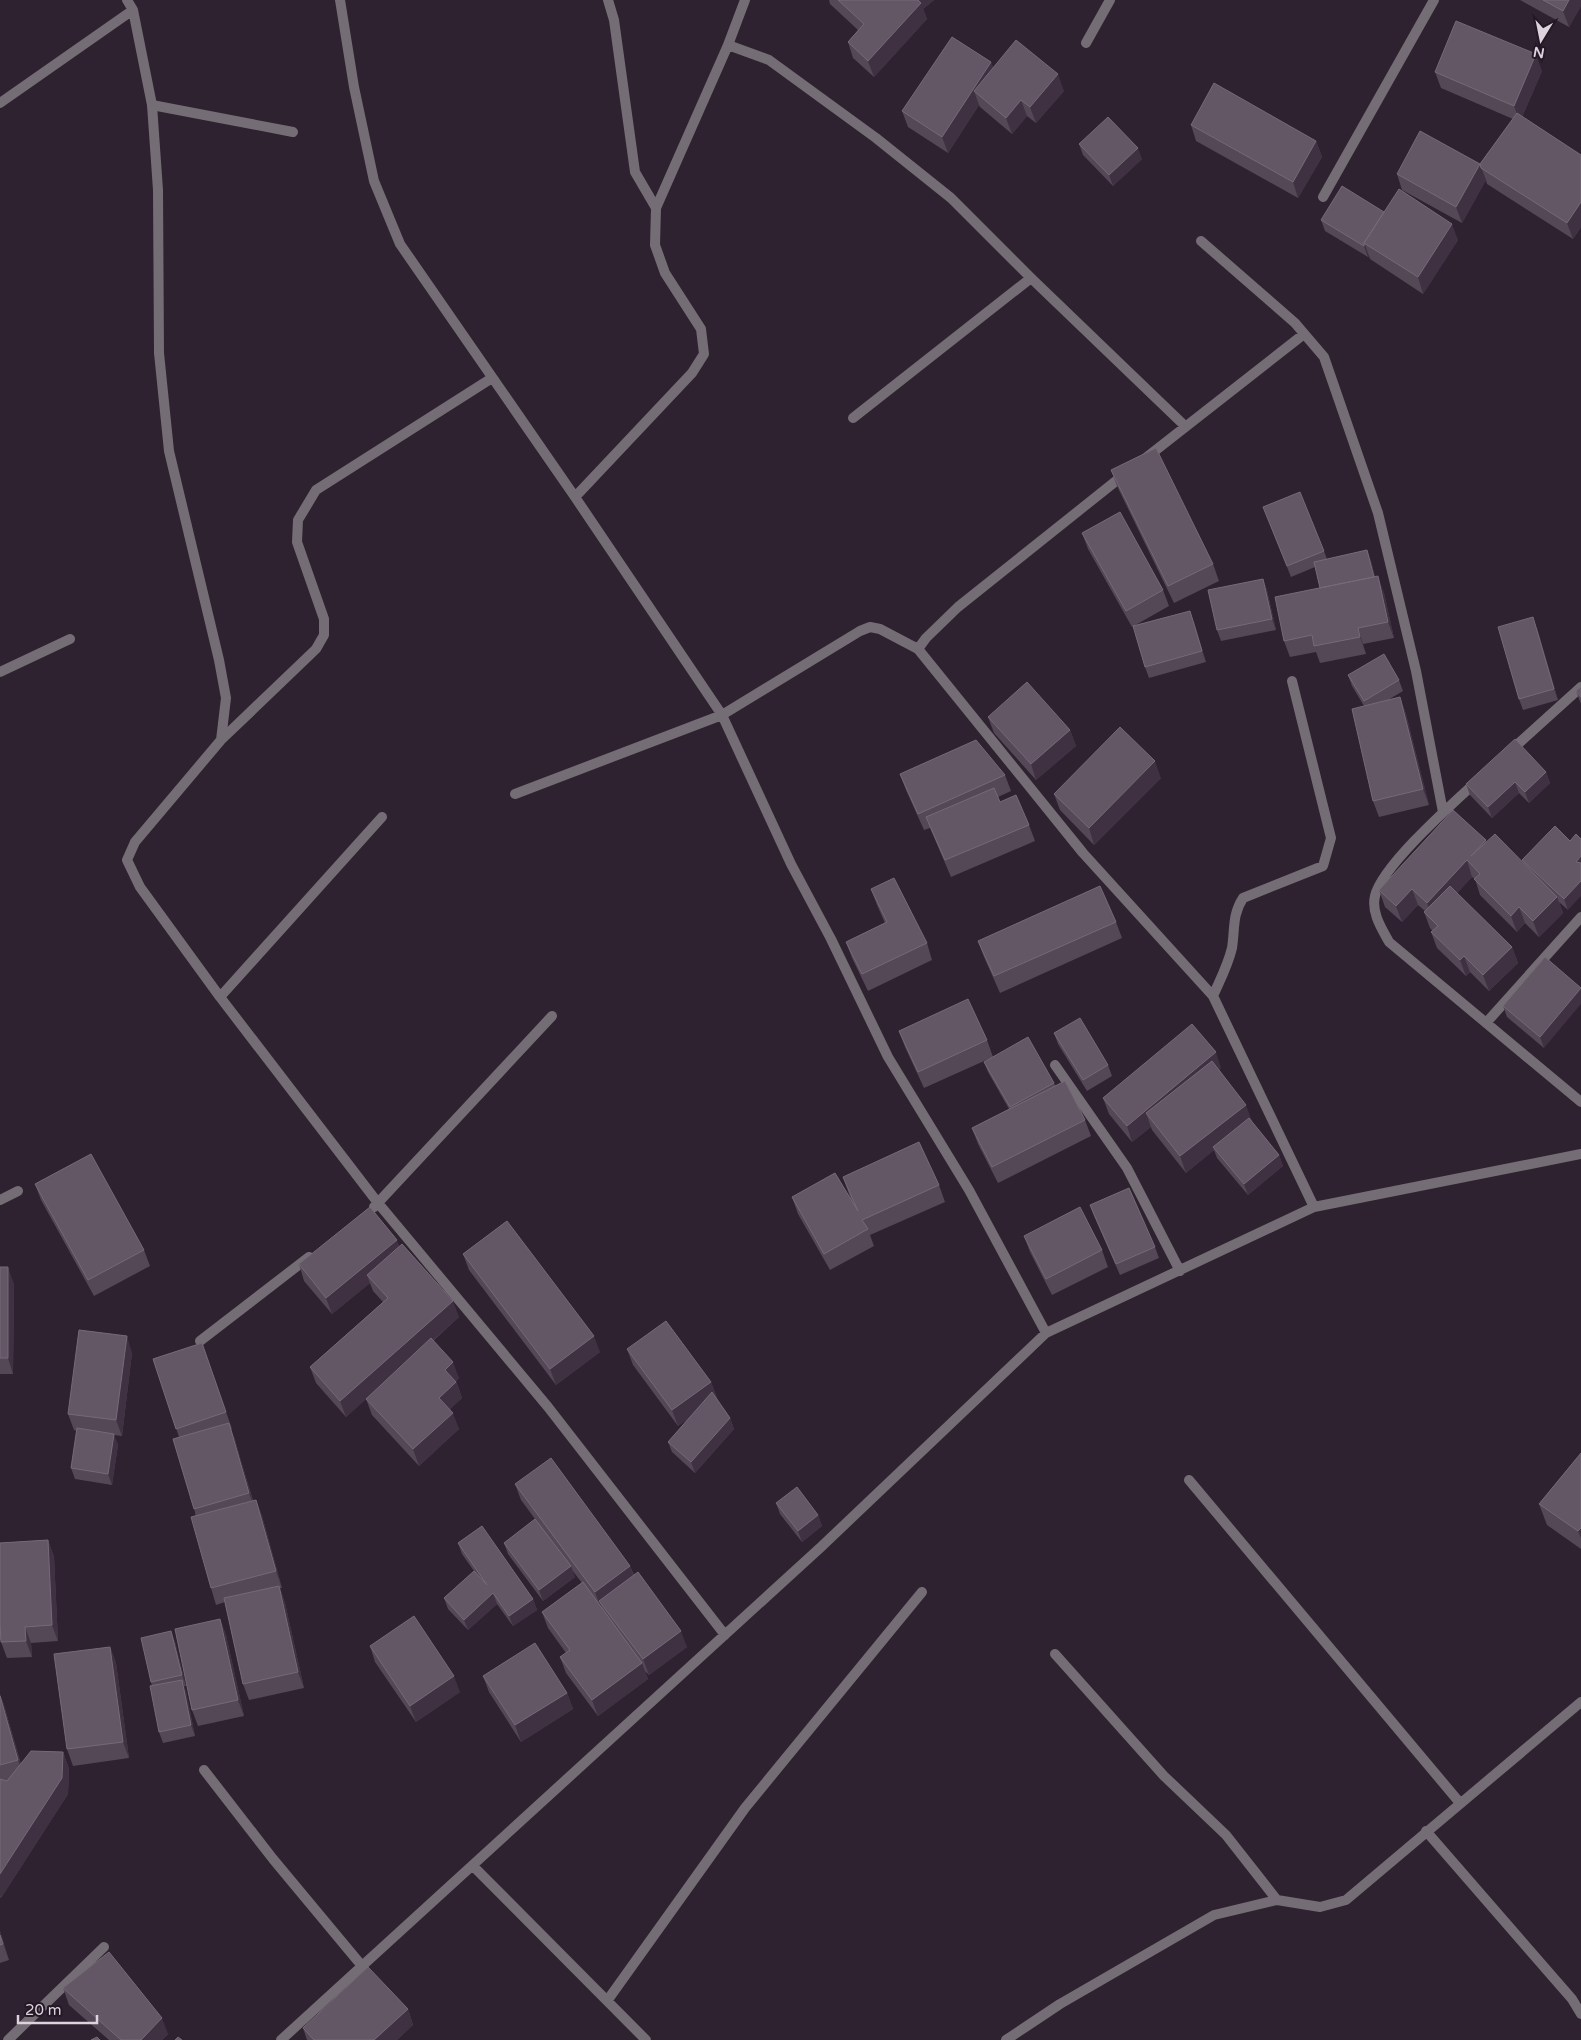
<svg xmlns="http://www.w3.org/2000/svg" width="1581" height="2040" font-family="'Varela Round',sans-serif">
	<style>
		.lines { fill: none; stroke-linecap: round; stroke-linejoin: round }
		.lane { stroke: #746d75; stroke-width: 10 }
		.street { stroke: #746d75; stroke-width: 10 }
		.wall { fill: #544756 }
		.shaded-wall { fill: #3f3141 }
		.building { fill: #635665; stroke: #766978 }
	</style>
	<rect width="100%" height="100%" fill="#2e2130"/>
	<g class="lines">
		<path class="lane" d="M152 105 293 132"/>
		<path class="street" d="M127 0 133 10 152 105 158 190 159 353 169 451 219 660 226 698 221 740
			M340 0 354 87 374 181 400 244 575 497 722 715 791 864 831 939 888 1057 969 1190 1046 1333
			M608 0 614 20 635 172 656 208
			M1086 43 1110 0
			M728 45 769 60 876 138 951 198 1031 278 1185 426
			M0 103 133 10
			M1323 197 1434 0
			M1201 241 1295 323 1324 357 1378 513 1416 671 1443 812
			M492 378 316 490 298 520 297 542 324 619V635L316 649 221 740 135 842 127 860 140 887 220 997 378 1203 548 1407 725 1635
			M853 418 1031 278
			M1147 457 1304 334
			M575 497 692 373 704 354 701 329 665 273 655 245 656 208 728 45 745 0
			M918 649 926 638 958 607 1126 473
			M0 672 70 639
			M1509 752 1581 687
			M1476 782C1451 805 1382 866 1375 896 1371 913 1382 929 1389 942L1581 1102
			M515 794 722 715 860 631 870 627 880 629 918 649 1083 853 1213 996 1314 1207
			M1213 996C1220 980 1228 965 1232 948 1235 929 1232 915 1243 898L1323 866 1331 838 1292 681
			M220 997 382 817
			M1486 1023 1581 917
			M1055 1065 1127 1168 1180 1271
			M0 1200 18 1191
			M374 1207 552 1016
			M200 1341 309 1257
			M1189 1480 1460 1803
			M1055 1654 1164 1776 1226 1835 1277 1900
			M204 1770 273 1859 362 1966
			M1426 1831 1572 1999 1581 2014
			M473 1866 646 2040
			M607 2001 745 1808 922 1592
			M8 2040 104 1947
			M281 2040 821 1547 1046 1333 1314 1207 1581 1154
			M1006 2040 1060 2004 1214 1915 1277 1900 1320 1907 1346 1900 1581 1702"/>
	</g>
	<path class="wall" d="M829 0H934L923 9 927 19 874 77 853 58 848 42 858 30 830 4Z
		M1520 0H1581V6L1569 27Z
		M991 62 993 68 1064 91 1036 123 1027 116 1012 134 980 107 979 105 948 153 908 127 902 111Z
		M1542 71 1522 117 1581 155V227L1573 239 1487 184 1486 180 1462 223 1402 190 1397 174 1480 164 1513 119 1441 88 1435 72Z
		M1191 125 1316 141 1322 157 1298 198 1196 141Z
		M1079 144 1142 159 1113 186 1083 155Z
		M1384 212 1458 240 1423 294 1370 259 1369 256 1368 257 1325 231 1321 220Z
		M1111 470 1213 564 1219 581 1174 603 1117 486Z
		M1263 507 1324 551 1327 559 1367 550 1371 561 1375 577 1384 593 1394 638 1363 644 1366 654 1320 663 1316 652 1290 657 1284 641 1320 588 1315 567 1291 577Z
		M1082 533 1163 590 1169 606 1132 627 1088 549Z
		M1263 579 1267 590 1276 630 1221 641 1217 630Z
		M1194 622 1206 662 1149 678 1145 667Z
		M1537 628 1558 700 1523 710 1519 699Z
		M1348 675 1399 680 1403 691 1388 700 1400 697 1406 714 1429 805 1379 817 1373 801 1364 706 1352 686Z
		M1581 687V704L1576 691Z
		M988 717 1070 730 1076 746 1036 780 994 733Z
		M1546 772 1550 783 1529 803 1519 793 1492 818 1470 795 1466 784Z
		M900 774 1005 775 1011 791 998 797 1000 802 1029 825 1035 841 951 877 930 828 924 830 906 790Z
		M1161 778 1094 845 1060 810 1054 794Z
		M1555 826 1568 910 1559 902 1563 913 1539 937 1525 923 1517 932 1480 895 1475 879 1472 877 1457 893 1512 947 1518 963 1489 991 1470 972 1466 976 1437 948 1431 932 1433 931 1430 928 1424 912 1425 911 1418 905 1402 922 1385 907 1379 890 1486 840V842L1524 863 1522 860Z
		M871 889 927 943 932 960 868 991 852 958 846 942 885 923 877 905Z
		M1116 922 1122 938 1000 993 984 957 978 941Z
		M1545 957 1544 1048 1507 1017 1503 1006Z
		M899 1031 987 1040 993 1057 924 1088 905 1047Z
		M1054 1033 1108 1065 1112 1076 1087 1091 1058 1044Z
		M984 1062 1054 1083 1056 1086 1085 1120 1091 1136 998 1183 978 1144 972 1128 1009 1109 988 1072Z
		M1221 1068 1219 1070 1252 1121H1251L1279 1155 1283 1166 1248 1195 1217 1158 1214 1150 1186 1173 1152 1130 1151 1127 1132 1142 1109 1114 1103 1098Z
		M843 1177 939 1185 945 1202 870 1235 874 1246 830 1270 798 1214 792 1197 851 1200Z
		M35 1184 144 1250 150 1266 94 1296 41 1200Z
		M1090 1205 1155 1247 1159 1258 1120 1275 1094 1216Z
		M1024 1236 1102 1250 1108 1267 1052 1295 1030 1252Z
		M400 1246 459 1317 433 1341 459 1378 456 1381 462 1398 450 1409 459 1429 419 1466 372 1415 366 1399 346 1417 316 1383 310 1367 383 1302 373 1291 370 1283 332 1314 304 1281 299 1264Z
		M463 1254 600 1352 556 1385 469 1270Z
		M0 1267 14 1284 13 1374H0Z
		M202 1343 232 1429H231L253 1500H256L262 1516 282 1588H280L285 1603 304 1688 249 1700 243 1684 225 1602 216 1605 211 1588 179 1437 153 1359Z
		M627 1349 711 1382 717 1398H716L730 1418 734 1429 695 1473 672 1452 668 1442 688 1419 678 1426 633 1365Z
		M132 1353 122 1436 114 1435 118 1445 112 1485 75 1479 71 1468 77 1431 74 1430 68 1414Z
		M1581 1453V1549L1547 1525 1539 1504Z
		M515 1484 630 1566 634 1575 687 1647 649 1675 645 1671 648 1679 598 1716 566 1673 560 1657 566 1653 548 1628 542 1612 582 1583 572 1570 575 1577 543 1601 508 1554 504 1543 535 1519 521 1500Z
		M776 1503 818 1515 822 1526 802 1542 780 1514Z
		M48 1540 54 1557 58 1641 31 1643 32 1657 7 1658 1 1642V1640H0V1543Z
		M458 1543 533 1599 537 1610 513 1626 497 1604 468 1630 448 1609 444 1598 474 1571 462 1554Z
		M220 1619 226 1635 244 1716 198 1726 192 1710Z
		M171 1631 175 1642 186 1686H184L186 1691 195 1736 163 1743 159 1732 152 1686 151 1682Z
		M370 1646 460 1692 416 1722 375 1662Z
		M110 1647 116 1663 129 1758 73 1766 67 1749Z
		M483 1676 567 1693 573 1709 521 1742 489 1692Z
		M0 1694 4 1705 21 1764 63 1752 69 1769 68 1794 1 1898 0 1897Z
		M0 1931 9 1960 0 1963Z
		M63 1988 168 2034 162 2040H109L69 2005Z
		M408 2009 413 2025 397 2040H307L303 2028Z"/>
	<path class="shaded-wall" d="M918 0H934L923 9 927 19 874 77 868 61Z
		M1569 0H1581V6L1569 27 1563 11Z
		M1536 54 1542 71 1520 122 1514 106Z
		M991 62 997 78 974 91 979 105 948 153 942 137Z
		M1058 74 1064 91 1036 123 1030 107Z
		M1021 100 1027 116 1012 134 1006 118Z
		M1316 141 1322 157 1298 198 1293 182Z
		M1138 148 1142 159 1113 186 1109 175Z
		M1480 164 1486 180 1462 223 1456 207Z
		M1581 202V227L1573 239 1567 223Z
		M1452 224 1458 240 1423 294 1418 277Z
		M1365 245 1369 256 1368 257 1364 246Z
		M1367 550 1371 561 1378 592 1374 581Z
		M1378 576 1384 593 1394 638 1388 622Z
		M1263 579 1267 590 1276 630 1272 619Z
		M1190 611 1194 622 1206 662 1202 651Z
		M1533 617 1537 628 1558 700 1554 689Z
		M1358 628 1363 644 1366 654 1360 637Z
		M1400 697 1406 714 1429 805 1423 789Z
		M1070 730 1076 746 1036 780 1031 764Z
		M1155 761 1161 778 1094 845 1089 828Z
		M1546 772 1550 783 1529 803 1525 792Z
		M1515 782 1519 793 1492 818 1488 807Z
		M1581 856V871L1576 862Z
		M1467 860 1472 877 1433 919 1427 903Z
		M1581 881V896L1568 910 1564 899Z
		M1412 889 1418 905 1402 922 1396 906Z
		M1557 897 1563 913 1539 937 1533 921Z
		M1519 907 1525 923 1517 932 1511 916Z
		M1512 947 1518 963 1489 991 1483 975Z
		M1464 956 1470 972 1466 976 1460 960Z
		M1581 988V1004L1544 1048 1540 1037Z
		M1216 1052 1221 1068 1155 1124 1146 1113 1151 1127 1132 1142 1127 1126Z
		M1246 1105 1252 1121 1215 1150 1213 1147 1214 1150 1186 1173 1180 1156Z
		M1279 1155 1283 1166 1248 1195 1244 1184Z
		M397 1240 403 1256 367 1275 370 1283 332 1314 326 1298Z
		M8 1267 14 1284 13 1374 8 1358Z
		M453 1301 459 1317 346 1417 340 1401Z
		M127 1336 132 1353 122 1436 116 1420Z
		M594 1336 600 1352 556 1385 550 1369Z
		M453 1362 459 1378 451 1386 445 1370Z
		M456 1382 462 1398 445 1414 439 1398Z
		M711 1382 717 1398 678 1426 672 1410Z
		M453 1413 459 1429 419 1466 413 1449Z
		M730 1418 734 1429 695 1473 691 1462Z
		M229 1423 235 1439 255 1509 249 1493Z
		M114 1434 118 1445 112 1485 108 1474Z
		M256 1500 262 1516 282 1588 276 1571Z
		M818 1515 822 1526 802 1542 798 1531Z
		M1581 1528V1538L1578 1531Z
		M48 1540 54 1557 58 1641 52 1625Z
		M571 1566 575 1577 543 1601 539 1590Z
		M630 1566 636 1583 599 1601 602 1608 601 1609 595 1592Z
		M279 1586 285 1603 304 1688 298 1672Z
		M493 1593 497 1604 468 1630 464 1620Z
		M533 1599 537 1610 513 1626 509 1616Z
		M220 1619 226 1635 244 1716 238 1700Z
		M25 1627 31 1643 32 1657 26 1641Z
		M171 1631 175 1642 186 1686 182 1675Z
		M681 1631 687 1647 649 1675 643 1659Z
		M110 1647 116 1663 129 1758 123 1742Z
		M642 1663 648 1679 598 1716 592 1700Z
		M454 1676 460 1692 416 1722 410 1706Z
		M182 1680 186 1691 195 1736 191 1725Z
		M567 1693 573 1709 521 1742 515 1725Z
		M0 1694 4 1705 24 1776 18 1760Z
		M63 1752 69 1769 68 1794 1 1898 0 1895V1874Z
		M0 1931 9 1960 0 1935Z
		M408 2009 413 2025 397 2040H374Z
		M162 2018 168 2034 162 2040H141Z"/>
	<path class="building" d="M838 0H918L921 3 868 61 848 42 864 24Z
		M1543 0H1569L1563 11Z
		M1456 21 1536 54 1514 106 1435 72Z
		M952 37 991 62 942 137 902 111Z
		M1016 40 1058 74 1030 107 1021 100 1006 118 974 91Z
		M1214 83 1316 141 1293 182 1191 125Z
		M1517 113 1581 155V202L1567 223 1481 168 1480 164Z
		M1108 117 1138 148 1109 175 1079 144Z
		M1420 131 1480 164 1456 207 1397 174Z
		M1342 186 1384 212 1364 243V246L1321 220Z
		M1399 189 1452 224 1418 277 1364 243Z
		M1156 448 1213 564 1168 586 1111 470Z
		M1300 492 1324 551 1287 566 1263 507Z
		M1120 512 1163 590 1126 611 1082 533Z
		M1367 550 1374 577 1320 588 1314 562Z
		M1378 576 1388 622 1358 628 1360 637 1314 646 1312 635 1284 641 1275 597Z
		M1263 579 1272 619 1217 630 1208 590Z
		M1190 611 1202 651 1145 667 1133 626Z
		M1533 617 1554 689 1519 699 1498 627Z
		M1384 654 1399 680 1364 701 1348 675Z
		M1027 682 1070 730 1031 764 988 717Z
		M1581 687V697L1576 691Z
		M1400 697 1423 789 1373 801 1352 709Z
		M1120 727 1155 761 1089 828 1054 794Z
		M1515 739 1546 772 1525 792 1515 782 1488 807 1466 784Z
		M976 740 1005 775 918 814 900 774Z
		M994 788 1000 802 1016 795 1029 825 945 860 926 817Z
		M1453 810 1486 840 1471 856 1495 834 1557 897 1533 921 1519 907 1511 916 1474 879 1480 874 1467 860 1427 903 1412 889 1396 906 1379 890Z
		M1555 826 1570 841 1576 834 1581 839V856L1576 862 1581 863V881L1564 899 1522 860Z
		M894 878 927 943 862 974 846 942 887 922 871 889Z
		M1100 886 1116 922 994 976 978 941Z
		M1450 886 1512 947 1483 975 1464 956 1460 960 1431 932 1438 926 1424 912Z
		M1545 957 1581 988 1540 1037 1503 1006Z
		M968 999 987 1040 918 1072 899 1031Z
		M1080 1018 1108 1065 1083 1080 1054 1033Z
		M1192 1024 1216 1052 1127 1126 1103 1098Z
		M1028 1037 1054 1083 1010 1107 984 1062Z
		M1212 1061 1246 1105 1180 1156 1146 1113Z
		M1065 1081 1085 1120 992 1167 972 1128Z
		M1249 1118 1279 1155 1244 1184 1213 1147Z
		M919 1142 939 1185 862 1220 868 1229 824 1254 792 1197 835 1173 858 1211 843 1177Z
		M91 1154 144 1250 88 1280 35 1184Z
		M1129 1188 1155 1247 1116 1264 1090 1205Z
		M370 1207 397 1240 326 1298 299 1264Z
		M1080 1207 1102 1250 1046 1279 1024 1236Z
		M507 1221 594 1336 550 1369 463 1254Z
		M402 1244 453 1301 340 1401 310 1367 388 1298 367 1275Z
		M0 1267H8V1358H0Z
		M666 1321 711 1382 672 1410 627 1349Z
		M79 1330 127 1336 116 1420 68 1414Z
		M431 1338 453 1362 445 1370 456 1382 439 1398 453 1413 413 1449 366 1399Z
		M202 1343 226 1412 176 1429 153 1359Z
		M712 1392 730 1418 691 1462 668 1442Z
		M229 1423 249 1493 194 1509 173 1439Z
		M77 1428 114 1434 108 1474 71 1468Z
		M1581 1453V1528L1578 1531 1539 1504Z
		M551 1458 630 1566 595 1592 515 1484Z
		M797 1487 818 1515 798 1531 776 1503Z
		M256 1500 276 1571 211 1588 191 1517Z
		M535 1519 571 1566 539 1590 504 1543Z
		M482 1526 533 1599 509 1616 493 1593 464 1620 444 1598 474 1571 487 1585 458 1543Z
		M48 1540 52 1625 25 1627 26 1641 1 1642 0 1623V1543Z
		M638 1572 681 1631 643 1659 599 1601Z
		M583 1582 642 1663 592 1700 560 1657 570 1650 542 1612Z
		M279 1586 298 1672 243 1684 224 1598Z
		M414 1616 454 1676 410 1706 370 1646Z
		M220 1619 238 1700 192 1710 175 1629Z
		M171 1631 182 1675 151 1682 141 1638Z
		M535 1643 567 1693 515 1725 483 1676Z
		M110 1647 123 1742 67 1749 54 1654Z
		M182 1680 191 1725 159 1732 150 1686Z
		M0 1696 18 1760 0 1765Z
		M31 1751 63 1752 62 1778 0 1874V1779L7 1781Z
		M0 1935 3 1944 0 1945Z
		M109 1952 162 2018 141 2040H121L63 1988Z
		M368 1967 408 2009 374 2040H314L303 2028Z
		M97 2037 100 2040H91Z
		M178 2037 182 2040H175Z"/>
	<g transform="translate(1541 40) rotate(190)" stroke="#241826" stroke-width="4" paint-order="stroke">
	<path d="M0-4L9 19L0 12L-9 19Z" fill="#dcd3dd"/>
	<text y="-8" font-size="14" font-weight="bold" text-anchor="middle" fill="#dcd3dd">N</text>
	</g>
	<path d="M18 2015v8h79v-8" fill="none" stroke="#dcd3dd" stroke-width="2.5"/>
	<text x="25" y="2015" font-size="15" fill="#dcd3dd" stroke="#241826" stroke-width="4" paint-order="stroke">20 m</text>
</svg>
